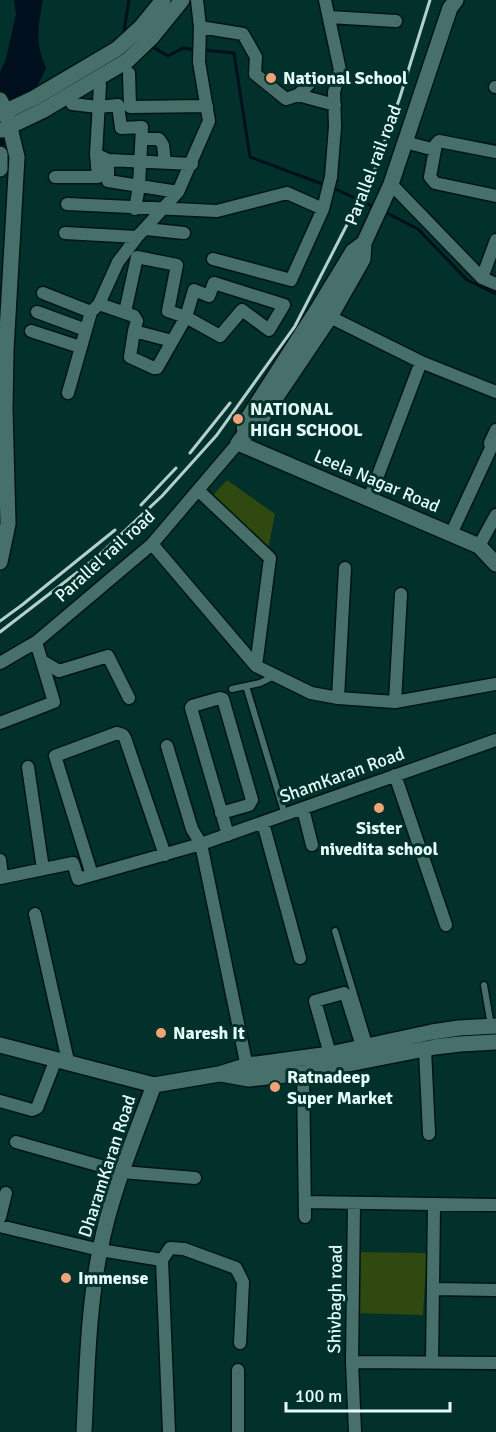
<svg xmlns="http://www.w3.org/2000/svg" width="496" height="1432" font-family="Signika,sans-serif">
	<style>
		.green { fill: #304910 }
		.water { fill: #000f1e }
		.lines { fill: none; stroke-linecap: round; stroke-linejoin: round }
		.stream { stroke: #000f1e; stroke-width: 3 }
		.service-casing { stroke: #021513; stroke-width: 9 }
		.minor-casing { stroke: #021513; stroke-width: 15 }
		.tertiary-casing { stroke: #021513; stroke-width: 18 }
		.service { stroke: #47706b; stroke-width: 6 }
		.minor { stroke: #47706b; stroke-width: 12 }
		.tertiary { stroke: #47706b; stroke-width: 15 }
		.rail { stroke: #b4d0cc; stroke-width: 3 }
		.poi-dot { fill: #f0a279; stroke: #02302b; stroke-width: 2 }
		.labels { text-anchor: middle; stroke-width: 6; stroke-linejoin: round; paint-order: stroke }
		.poi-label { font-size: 18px; font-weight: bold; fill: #e4fbf7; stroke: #02302b; text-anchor: start }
		.street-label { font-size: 18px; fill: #e4fbf7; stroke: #02302b }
	</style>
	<rect width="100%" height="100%" fill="#02302b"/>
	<path class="green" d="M227 480 275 514 268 550 213 495Z
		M356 1252 427 1253 423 1315 354 1313Z"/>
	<path class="water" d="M14 0H43C38 27 35 42 46 68L38 85 0 152V72L6 59 16 14Z"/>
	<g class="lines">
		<path class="stream" d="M127 32 124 31 129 0
			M151 46 168 56 183 48 197 50
			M204 50 234 53 250 157 325 185
			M331 187 374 207
			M383 211 418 229 467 280 496 294"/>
		<defs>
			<path id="service" d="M246 686 285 815
				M232 689 260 683 274 676
				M335 931 369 1044
				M484 985 491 1026"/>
			<path id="minor" d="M329 17 396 21
				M200 27 243 34 256 57 255 74 286 99 298 95 313 80
				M129 73 130 107 207 106
				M495 87H496
				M298 95 335 105
				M72 104 98 107 118 105 121 128 142 127 139 186 135 209
				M142 139H159L163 145 165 162
				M405 142 435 150
				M496 152 439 141 436 144 430 177 435 183 496 196
				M96 154 108 160 192 164
				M108 160V181L178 192
				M55 177H98L96 154 100 85
				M391 184 482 278 496 284
				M67 204 217 211 287 193 323 209
				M146 229 184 233
				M65 233 137 237
				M213 259 291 280 323 209 331 177 335 127 334 92 340 70 325 0
				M482 278 496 240
				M43 293 91 312
				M99 304 134 316 137 321 134 331 172 341
				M37 312 86 330
				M125 312 137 257 177 265 168 311 186 317 220 336 242 310 269 330 284 305 214 283 209 296 194 290 186 317 157 368H154L130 357 134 331
				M324 314 421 362 496 392
				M31 331 80 347
				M68 393 91 312 99 304 118 262 137 237 178 192 209 121 199 62 200 27 197 0
				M199 491 270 558 256 666
				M369 499 421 362
				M451 534 491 448 490 443 496 430
				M152 544 256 666 311 693 338 698 395 702 496 684
				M479 546 496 515
				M42 661 59 671 108 656 129 698
				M0 663 36 642 152 544 238 443
				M338 698 345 568
				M395 702 401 594
				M0 723 54 702 36 642
				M167 746 192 829 201 844 248 1072
				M28 767 43 869
				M395 775 446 925
				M303 809 312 845
				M221 813 249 805 252 800 223 699 220 698 192 706 191 708 228 835
				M263 823 300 958
				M0 860 2 877
				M92 875 55 756 117 733 123 735 125 738 165 855
				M0 878 73 863 78 879 92 875 201 844 496 740
				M35 914 68 1061
				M425 1050 429 1134
				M330 1054 315 1001 344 993 346 995 362 1046
				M303 1073 305 1217
				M0 1101 32 1110 37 1108 56 1059
				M16 1142 122 1172 195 1178
				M305 1202 496 1205
				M354 1203 352 1362 355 1432
				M0 1217 6 1193
				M0 1226 100 1250 162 1260
				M433 1289 496 1290
				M352 1362 496 1363
				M432 1363 434 1205
				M169 1432 162 1260 170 1248 184 1249 236 1268 243 1282 240 1343
				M238 1432V1370"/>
			<path id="tertiary" d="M456 0 450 8 391 184 364 243 363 259 330 317 254 430 245 434 238 443 479 546 496 564
				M0 100 6 111 17 157 6 350 5 409 8 524 0 562
				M0 114 34 98 117 49 141 27 163 0
				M2 130 42 111 127 61 152 37 182 0
				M0 154V169
				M245 434 244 424 317 310 353 251 364 243
				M0 1045 154 1085
				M221 1074 249 1079 303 1073 435 1047 460 1044 496 1042
				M84 1432C87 1372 88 1309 100 1250 111 1193 134 1139 154 1085L219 1074 248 1065 330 1054 432 1032 459 1028 496 1026"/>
		</defs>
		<use href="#service" class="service-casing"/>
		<use href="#minor" class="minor-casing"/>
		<use href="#tertiary" class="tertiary-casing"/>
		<use href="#service" class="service"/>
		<use href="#minor" class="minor"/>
		<use href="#tertiary" class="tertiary"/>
		<path class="rail" d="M190 453 230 403
			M141 505 176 468
			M0 621 22 605 115 530
			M0 632 96 558 162 496 216 436 295 326 374 172 400 97 430 0"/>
	</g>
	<g class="poi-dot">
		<circle cx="271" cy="78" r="6"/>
		<circle cx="238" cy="419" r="6"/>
		<circle cx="379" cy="808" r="6"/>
		<circle cx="161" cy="1033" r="6"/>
		<circle cx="275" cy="1087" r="6"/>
		<circle cx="66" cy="1278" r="6"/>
	</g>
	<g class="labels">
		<g class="poi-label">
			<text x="283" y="84">National School</text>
			<text x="250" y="415">NATIONAL<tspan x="250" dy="21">HIGH SCHOOL</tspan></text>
			<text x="379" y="834" text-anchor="middle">Sister<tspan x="379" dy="21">nivedita school</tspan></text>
			<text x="173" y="1039">Naresh It</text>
			<text x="287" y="1083">Ratnadeep<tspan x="287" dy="21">Super Market</tspan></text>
			<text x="78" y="1284">Immense</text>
		</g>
		<g class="street-label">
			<text transform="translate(373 165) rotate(-69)" y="6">Parallel rail road</text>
			<text transform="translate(377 481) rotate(23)" y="6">Leela Nagar Road</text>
			<text transform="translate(105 556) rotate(-42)" y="6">Parallel rail road</text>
			<text transform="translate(342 775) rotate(-20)" y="6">ShamKaran Road</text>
			<text transform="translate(107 1166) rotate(-72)" y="6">DharamKaran Road</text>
			<text transform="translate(335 1299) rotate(-89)" y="6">Shivbagh road</text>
		</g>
	</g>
	<path d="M286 1402v9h164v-9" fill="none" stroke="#e4fbf7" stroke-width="3"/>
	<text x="295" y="1402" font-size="18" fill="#e4fbf7" stroke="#02302b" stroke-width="4.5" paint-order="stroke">100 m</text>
</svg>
